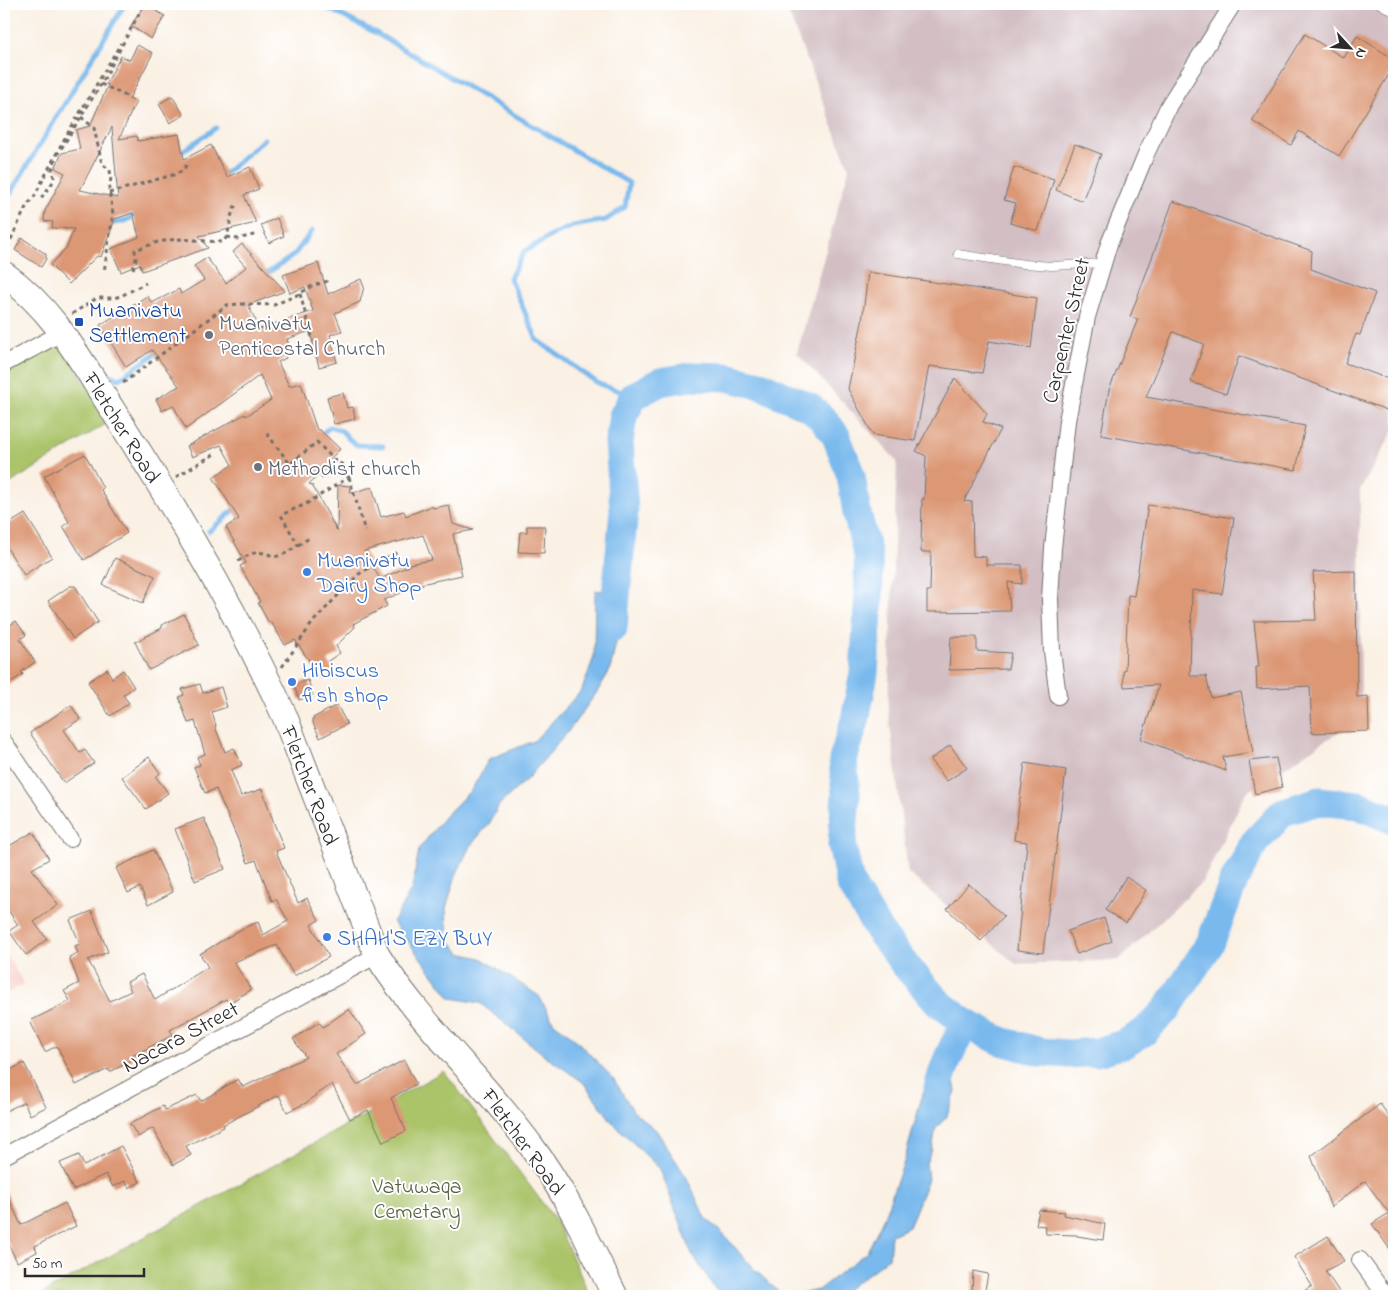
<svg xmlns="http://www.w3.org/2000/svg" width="1398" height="1300" font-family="'Indie Flower',sans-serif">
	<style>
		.built { fill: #f7d0cc }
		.industrial { fill: #d2bec3 }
		.green { fill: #abc46a; stroke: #6b784a }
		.water { fill: #79b9ed; stroke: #52728c }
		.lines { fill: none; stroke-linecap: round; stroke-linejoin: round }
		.stream { stroke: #79b9ed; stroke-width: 5 }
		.river { stroke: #79b9ed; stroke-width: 29 }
		.building { fill: #dc9774; fill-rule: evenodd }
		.service-casing { stroke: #73706b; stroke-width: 9 }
		.minor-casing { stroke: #73706b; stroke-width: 18 }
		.primary-casing { stroke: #73706b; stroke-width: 27 }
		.path { stroke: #73706b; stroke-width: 3; stroke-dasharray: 4 4; stroke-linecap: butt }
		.service { stroke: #fff; stroke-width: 8 }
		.minor { stroke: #fff; stroke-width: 16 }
		.primary { stroke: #fff; stroke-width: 25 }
		.transit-dot { fill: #1a4fb4; stroke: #fff; stroke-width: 2 }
		.worship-dot { fill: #6b7280; stroke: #fff; stroke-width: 2 }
		.shop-dot { fill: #3f7fe0; stroke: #fff; stroke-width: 2 }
		.labels { text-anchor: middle; stroke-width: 4; stroke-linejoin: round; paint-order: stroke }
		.transit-label { font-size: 22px; fill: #164399; stroke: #fff; text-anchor: start }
		.worship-label { font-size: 22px; fill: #5b616d; stroke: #fff; text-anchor: start }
		.street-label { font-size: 22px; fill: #2b2b2b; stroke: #fff }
		.shop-label { font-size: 22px; fill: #366cbe; stroke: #fff; text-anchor: start }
		.park-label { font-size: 22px; fill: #586141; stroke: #fff }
	</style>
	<rect width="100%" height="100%" fill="#fff"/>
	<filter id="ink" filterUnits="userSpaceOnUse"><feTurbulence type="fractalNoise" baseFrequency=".02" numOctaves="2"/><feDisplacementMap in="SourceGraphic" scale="10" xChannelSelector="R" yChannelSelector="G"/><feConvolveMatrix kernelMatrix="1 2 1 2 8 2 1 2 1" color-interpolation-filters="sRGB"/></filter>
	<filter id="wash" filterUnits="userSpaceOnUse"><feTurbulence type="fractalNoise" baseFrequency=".0096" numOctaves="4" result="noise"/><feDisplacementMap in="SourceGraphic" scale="20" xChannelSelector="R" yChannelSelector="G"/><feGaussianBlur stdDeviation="1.12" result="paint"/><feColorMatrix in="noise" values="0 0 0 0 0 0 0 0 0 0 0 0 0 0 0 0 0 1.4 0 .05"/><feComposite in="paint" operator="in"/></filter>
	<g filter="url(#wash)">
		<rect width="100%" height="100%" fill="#faf0e3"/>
		<path class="built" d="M4 951 24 984 4 995Z"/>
		<path class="industrial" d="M785 4H1394V430L1360 490 1361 717 1246 793 1203 881 1119 960 1016 964 908 873 888 707 897 461 797 353 849 168Z"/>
		<path class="green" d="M58 339 109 422 4 487V377Z
			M444 1071 556 1221 590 1296H38Z"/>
		<path class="water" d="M628 588 610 670 597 692 567 733 529 777 499 805 489 824 470 846 456 875 446 908 448 938 460 953 481 958 539 996 554 1023 573 1037 613 1078 634 1112 656 1130 687 1178 705 1218 724 1235 753 1268 783 1296H720L692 1254 660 1169 613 1123 583 1082 548 1058 480 1003 451 998 393 922 412 888 419 849 445 816 472 789 489 759 534 741 582 690 594 657 595 591Z
			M941 1052 960 1055 953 1074 956 1092 946 1118 936 1128 932 1150 926 1163 928 1179 909 1227 891 1235 889 1258 838 1296H793L818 1290 867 1252 884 1217 904 1162 923 1093Z"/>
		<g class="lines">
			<path class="stream" d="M319 4 376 33 629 183 625 207 606 220 573 226 554 234 524 252 510 278 537 340 599 384 634 396
				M178 154 216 128
				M221 177 264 139
				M10 194 125 4
				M108 223C119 225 130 219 139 213
				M263 276 294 255 312 231
				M100 370 119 379 159 351
				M319 436 330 427 342 431 350 440 357 445 383 446
				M209 531 238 507"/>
			<path class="river" d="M613 628 624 510 619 442 623 416 634 396 660 382 696 376 726 377 760 385 811 408 826 422 836 436 843 454 851 476 857 513 868 556 869 595 864 673 855 720 843 760 846 794 842 845 850 883 879 931 905 965 939 1003 967 1024 1001 1041 1041 1052 1069 1054 1097 1052 1124 1044 1144 1032 1166 1010 1210 944 1234 881 1255 842 1283 812 1319 801 1358 805 1394 820
				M938 1089C944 1065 952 1044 967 1024"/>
		</g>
		<g id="blocks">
			<path class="building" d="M145 4H161L156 11 165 16 151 39 131 26Z
				M1305 34 1344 58 1357 36 1394 59V66L1339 156 1299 131 1291 145 1252 121Z
				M137 45 153 53 129 99 136 102 119 139 137 136 138 141 179 134 184 159 211 145 227 177 250 167 259 189 244 195 256 223 199 236 208 248 142 271 140 264 121 272 111 249 139 237 133 213 115 219 101 257 97 256 69 284 50 265 67 247 74 229 52 228 53 222 44 221 45 211 65 173 55 168 62 153 80 149 76 130 90 126 108 85 106 84 121 56 130 60ZM112 127 113 140 118 198 80 190Z
				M172 96 184 115 170 123 159 104Z
				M1075 144 1101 154 1082 201 1056 190Z
				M1014 167 1054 179 1038 231 1010 223 1016 203 1004 200Z
				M1173 201 1312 251 1311 269 1375 293 1360 335 1356 334 1345 363 1394 381V390L1387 410 1239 356 1226 394 1191 382 1204 344 1173 332 1146 397 1305 426 1296 470 1101 435 1109 390 1138 319 1130 317Z
				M277 218 284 236 269 243 261 225Z
				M22 238 46 254V259L41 267 15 250Z
				M242 244 285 291 248 305 260 329 313 311 305 287 290 293 283 275 318 263 328 294 361 279 364 287 360 302 335 313 342 331 330 335 337 362 319 367 310 331 287 339 290 350 284 352 286 358 278 362 289 386 301 383 317 430H320L340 449 330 459 333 462 309 484 312 485 337 531 338 485 350 486 351 493 372 487 381 517 404 511 406 516 432 506 433 508 449 505 453 524 473 530 453 534 462 575 421 584 422 586 410 589 384 600 387 606 353 624 355 627 336 646 340 653 328 661 333 670 321 678 295 640 285 645 271 622 269 623 258 603 260 602 240 566 246 563 226 527 239 519 213 477 232 465 221 445 192 457 187 446 245 414 246 416 271 400 260 375 186 429 173 405 162 411 156 399 179 386 152 350 126 367 100 325 147 296 152 303 179 289 181 294 204 280 194 266 207 258 226 283 246 267 233 252ZM423 535 432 560 409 564V566L380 579 364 551Z
				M868 272 1037 298 1031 348 989 341 982 373 929 366 915 441 873 435 848 389 862 322Z
				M955 378 987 414 983 422 1001 429 964 501 972 502 973 556 986 557V565H1022V584L1008 582 1010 611 927 612V591H930L931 552H921L922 499H924L926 456 916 451Z
				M343 393 347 408 353 407 355 419 334 424 327 397Z
				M85 454 103 488 101 490 127 533 84 560 63 526 69 522 44 476Z
				M1148 505 1234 518 1222 594 1192 590 1190 676H1206L1211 698 1241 692 1253 752 1223 757 1226 771 1141 739 1159 685 1124 687 1123 671H1125L1128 595 1134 596Z
				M25 514 52 557 24 575 4 543V527Z
				M527 526H545L544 553 518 552 520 532H527Z
				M115 558 155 576 143 603 103 585Z
				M1356 571 1357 697 1368 696 1369 731 1312 733 1310 686 1257 689 1256 667H1259L1254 621 1316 620 1313 572Z
				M70 586H75L98 622 73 639 48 601Z
				M184 614 199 645 149 670 135 642 162 628V625Z
				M16 621 26 635 20 639 35 662 21 672 23 674 4 687V629Z
				M951 637H977V651L1011 653 1008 669 949 670Z
				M107 669 112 678 123 670 134 687 123 695 129 703 110 716 88 682Z
				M308 680 313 695 299 700 294 685Z
				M200 684 203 693 221 687 227 707 212 712 216 726 215 727 225 752 234 748 242 765 231 770 241 796 262 789 275 826 284 848 276 851 298 903 307 898 319 920 311 925 329 957 294 976 277 945 234 962 251 990 229 1003 226 999 170 1030 173 1035 132 1056 134 1059 110 1072 108 1069 76 1085 57 1046 45 1052 30 1021 70 1001 64 991 79 983 69 957 78 953 75 946 80 944 70 920 92 911 108 952 88 960 110 1001 131 991 127 982 142 974 155 1000 208 967 200 954 243 928 258 922 263 935 288 921 276 899 272 901 256 860 248 863 216 789 205 793 194 767 200 765 197 757 205 754 195 721 188 723 179 697 184 695 182 689Z
				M71 705 80 719 64 730 80 753 85 750 94 763 64 783 30 733Z
				M337 705 347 724 320 738 313 723V718Z
				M950 745 967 768 947 781 930 760Z
				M149 757 160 773 156 777 168 793 146 809 122 777Z
				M1276 758 1282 787 1255 794 1249 761Z
				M1025 763 1066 770 1043 953 1017 950 1027 842 1014 840Z
				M204 818 225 869 195 881 175 829Z
				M33 832 49 859 32 869 58 905 34 922 47 939 26 955 9 931 18 925 4 904V849Z
				M153 850 173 892 148 905 140 887 128 893 116 868Z
				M1126 877 1146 890 1126 923 1105 910Z
				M969 884 1004 916 981 941 947 909Z
				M1104 918 1112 941 1077 954 1068 931Z
				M349 1009 366 1034 336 1054 357 1085 404 1060 416 1084 391 1098 406 1131 383 1142 368 1110 350 1119 332 1084 309 1100 310 1101 287 1112 279 1095 223 1125 224 1127 186 1146 191 1155 173 1165 153 1128 138 1137 130 1124 163 1106 165 1110 197 1095 201 1101 238 1079 243 1087 306 1057 293 1039 319 1022 323 1027Z
				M24 1063 46 1107 30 1115 24 1102 4 1112V1073Z
				M1380 1104 1394 1123V1255L1372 1224 1389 1213 1365 1181 1331 1207 1311 1156Z
				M121 1146 140 1182 129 1188 125 1181 113 1187 106 1174 73 1190 60 1163 79 1155 84 1166Z
				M4 1188 21 1225 65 1203 76 1226 35 1246 37 1252 17 1262 4 1235Z
				M1039 1210 1065 1212 1064 1215 1105 1224 1103 1240 1077 1236V1235L1046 1234 1045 1226 1036 1225Z
				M1328 1236 1344 1261 1325 1271 1342 1296H1296L1312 1286 1294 1257Z
				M973 1271 988 1274 984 1295 972 1294Z"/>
		</g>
	</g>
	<g filter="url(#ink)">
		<use href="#blocks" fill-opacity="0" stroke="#73706b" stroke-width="1"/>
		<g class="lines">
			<defs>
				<path id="service" d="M1380 4 1394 12
					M958 254 1024 264 1052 266 1103 263"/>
				<path id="minor" d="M4 364 63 332
					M1058 696 1052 651 1050 599 1053 548 1067 421 1087 317 1109 244 1146 154 1169 105 1233 4
					M4 742 70 839
					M4 1156 377 955
					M1360 1260 1386 1296"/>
				<path id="primary" d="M4 274C54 310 79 358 112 409 175 507 237 612 285 717L377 955C420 1024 484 1081 532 1147 566 1193 590 1245 615 1296"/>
			</defs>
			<use href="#service" class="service-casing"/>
			<use href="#minor" class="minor-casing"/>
			<use href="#primary" class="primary-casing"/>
			<path class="path" d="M101 84 130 98
				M81 117 94 128 102 164 110 170 111 178 109 189 113 214 104 272
				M109 193 176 174 184 170 187 163
				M41 198 53 182 54 177 52 170 56 157 103 81 144 4
				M227 237 237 239 258 234
				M4 254 27 205 33 199 62 143 121 43
				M133 269 136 259 135 250 158 242 177 239 223 242C232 232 228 216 236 205
				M300 294 313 341
				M72 314 97 298H113L121 296 146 283
				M123 383 227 305 242 304 274 305 297 295 312 286 331 280
				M176 477 216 453
				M349 477 365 531
				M321 478 343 466
				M298 545 311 537
				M238 561C254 552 258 549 275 557L287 553 298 545 281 515 306 504 349 477 343 465 333 459 317 442 290 464 265 431
				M282 667 313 622 342 591 359 574 397 552"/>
			<use href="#service" class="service"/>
			<use href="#minor" class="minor"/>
			<use href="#primary" class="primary"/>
		</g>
	</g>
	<rect class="transit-dot" x="74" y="317" width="10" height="10" rx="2.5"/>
	<g class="worship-dot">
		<circle cx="209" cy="335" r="5"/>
		<circle cx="258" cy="467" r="5"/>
	</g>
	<g class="shop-dot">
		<circle cx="307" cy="572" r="5"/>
		<circle cx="292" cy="682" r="5"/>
		<circle cx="327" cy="937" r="5"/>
	</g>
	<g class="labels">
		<g class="transit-label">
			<text x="89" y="317">Muanivatu<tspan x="89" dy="25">Settlement</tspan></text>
		</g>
		<g class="worship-label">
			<text x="219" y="330">Muanivatu<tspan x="219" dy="25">Penticostal Church</tspan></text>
			<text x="268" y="475">Methodist church</text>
		</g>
		<g class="street-label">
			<text transform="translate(1065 330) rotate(-77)" y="8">Carpenter Street</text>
			<text transform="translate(123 427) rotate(58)" y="8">Fletcher Road</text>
			<text transform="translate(311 785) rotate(69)" y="8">Fletcher Road</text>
			<text transform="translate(180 1036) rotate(-28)" y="8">Nacara Street</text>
			<text transform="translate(524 1141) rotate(54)" y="8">Fletcher Road</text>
		</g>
		<g class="shop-label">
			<text x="317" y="567">Muanivatu<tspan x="317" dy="25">Dairy Shop</tspan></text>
			<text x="302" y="677">Hibiscus<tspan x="302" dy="25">fish shop</tspan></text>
			<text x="337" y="945">SHAH'S EZY BUY</text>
		</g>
		<g class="park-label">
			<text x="417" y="1193">Vatuwaqa<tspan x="417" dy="25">Cemetary</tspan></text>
		</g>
	</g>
	<rect width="1398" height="1300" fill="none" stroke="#fff" stroke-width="20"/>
	<g transform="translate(1350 48) rotate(116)" stroke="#ffffff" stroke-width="4" paint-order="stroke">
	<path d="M0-4L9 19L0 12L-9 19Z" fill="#2b2b2b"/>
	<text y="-8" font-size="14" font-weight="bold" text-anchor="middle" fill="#2b2b2b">N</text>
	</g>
	<path d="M25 1268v8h119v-8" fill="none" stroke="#2b2b2b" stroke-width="2.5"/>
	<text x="32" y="1268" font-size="15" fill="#2b2b2b" stroke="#ffffff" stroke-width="4" paint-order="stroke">50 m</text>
</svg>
